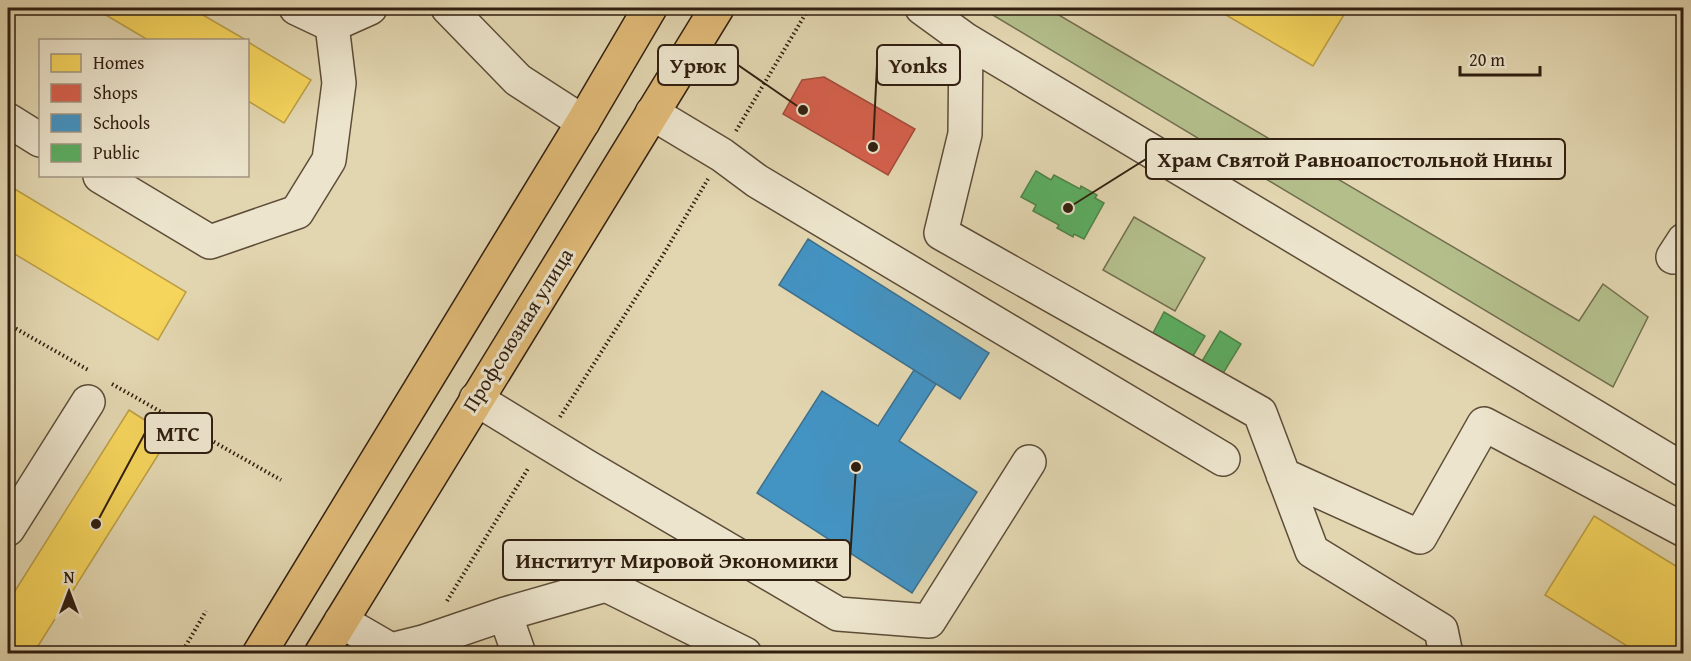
<svg xmlns="http://www.w3.org/2000/svg" width="1691" height="661" font-family="'Gentium Book Plus',serif">
	<style>
		.green { fill: #b3be8b; stroke: #726e4e; stroke-width: 1.5 }
		.homes { fill: #f6d55c; stroke: #bb9e45; stroke-width: 1.5 }
		.shops { fill: #d6604d; stroke: #a44c3b; stroke-width: 1.5 }
		.schools { fill: #4393c3; stroke: #3e708d; stroke-width: 1.5 }
		.public { fill: #5aae61; stroke: #4e8349; stroke-width: 1.5 }
		.lines { fill: none; stroke-linecap: round; stroke-linejoin: round }
		.minor-casing { stroke: #5d4d38; stroke-width: 36 }
		.major-casing { stroke: #311f10; stroke-width: 36 }
		.path { stroke: #311f10; stroke-width: 4; stroke-dasharray: 1.5 3; stroke-linecap: butt }
		.minor { stroke: #ece4cc; stroke-width: 33 }
		.major { stroke: #e1bb78; stroke-width: 33 }
		.labels { text-anchor: middle; stroke-width: 6; stroke-linejoin: round; paint-order: stroke }
		.street-label { font-size: 21px; fill: #311f10; stroke: #ece4cc }
		.leader { fill: none; stroke: #311f10; stroke-width: 2 }
		.callout-dot { fill: #311f10; stroke: #ece4cc; stroke-width: 2 }
		.callout { fill: #ece4cc; stroke: #311f10; stroke-width: 2 }
		.callout-label { font-size: 22px; text-anchor: middle; font-weight: bold; fill: #311f10 }
	</style>
	<rect width="100%" height="100%" fill="#e2d6b0"/>
	<filter id="stains"><feTurbulence type="fractalNoise" baseFrequency=".00333" numOctaves="4"/><feColorMatrix values="0 0 0 0 .2 0 0 0 0 .09 0 0 0 0 .02 0 0 0 .5 -.17"/></filter>
	<radialGradient id="worn" r=".72"><stop offset=".6" stop-color="#630" stop-opacity="0"/><stop offset="1" stop-color="#630" stop-opacity=".3"/></radialGradient>
	<path class="green" d="M981 8H1047L1579 321 1603 284 1648 317 1613 387Z
		M1134 217 1205 258 1175 311 1103 270Z"/>
	<path class="homes" d="M94 8H191L246 40H148Z
		M1214 8H1348L1313 66Z
		M248 42 311 80 284 123 248 101Z
		M8 185 186 292 158 340 8 250Z
		M129 410 170 436 33 654H8V602Z
		M1594 516 1684 571V654H1640L1545 595Z"/>
	<path class="shops" d="M824 77 915 129 888 175 783 114 802 80Z"/>
	<path class="schools" d="M808 239 989 353 960 399 779 285Z
		M914 370 936 384 899 441 977 492 912 593 757 493 822 391 878 426Z"/>
	<path class="public" d="M1036 171 1051 180 1054 175 1080 189 1081 186 1097 195 1095 198 1104 203 1084 239 1074 234 1073 237 1057 228 1059 225 1033 211 1036 205 1021 197Z
		M1164 312 1205 336 1193 356 1153 333Z
		M1220 331 1241 344 1222 375 1201 363Z"/>
	<g class="lines">
		<defs>
			<path id="minor" d="M296 8 332 25 370 8
				M448 8 518 80 583 122
				M922 8 966 40 1684 470
				M966 40 965 134 941 233 1260 413 1312 551 1441 630 1446 654
				M652 113 722 155 757 181 1223 459
				M8 120 40 140
				M100 176 210 242 297 212 329 160 339 83 332 25
				M1673 257 1684 240
				M476 399 584 465 838 614 929 621 1029 462
				M1283 475 1420 537 1484 424 1684 530
				M8 529 88 402
				M505 614 519 654
				M341 621 391 650 423 642 505 614 606 585 745 654"/>
			<path id="major" d="M259 654 583 122 650 8
				M321 654 717 8"/>
		</defs>
		<use href="#minor" class="minor-casing"/>
		<use href="#major" class="major-casing"/>
		<path class="path" d="M736 131 809 8
			M8 324 90 371
			M112 384 281 480
			M560 417 663 255 708 179
			M447 601 529 467
			M181 654 206 611"/>
		<use href="#minor" class="minor"/>
		<use href="#major" class="major"/>
	</g>
	<g class="labels">
		<g class="street-label">
			<text transform="translate(518 330) rotate(-58)" y="7">Профсоюзная улица</text>
		</g>
	</g>
	<path class="leader" d="M803 110L738 65M873 147L877 65M1068 208L1146 159M96 524L145 433M856 467L850 560"/>
	<g class="callout-dot">
		<circle cx="803" cy="110" r="6"/>
		<circle cx="873" cy="147" r="6"/>
		<circle cx="1068" cy="208" r="6"/>
		<circle cx="96" cy="524" r="6"/>
		<circle cx="856" cy="467" r="6"/>
	</g>
	<g class="callout">
		<rect x="658" y="45" width="80" height="40" rx="6"/>
		<rect x="877" y="45" width="83" height="40" rx="6"/>
		<rect x="1146" y="139" width="419" height="40" rx="6"/>
		<rect x="145" y="413" width="67" height="40" rx="6"/>
		<rect x="503" y="540" width="347" height="40" rx="6"/>
	</g>
	<g class="callout-label">
		<text x="698" y="73">Урюк</text>
		<text x="918" y="73">Yonks</text>
		<text x="1355" y="167">Храм Святой Равноапостольной Нины</text>
		<text x="178" y="441">МТС</text>
		<text x="677" y="568">Институт Мировой Экономики</text>
	</g>
	<rect width="1691" height="661" fill="none" stroke="#e2d6b0" stroke-width="30"/>
	<rect x="9" y="9" width="1673" height="643" fill="none" stroke="#311f10" stroke-width="3"/>
	<rect x="15" y="15" width="1661" height="631" fill="none" stroke="#311f10" stroke-width="1.5"/>
	<rect x="39" y="39" width="210" height="138" fill="#ece4cc" stroke="#a19581" stroke-width="1.5"/>
	<rect x="51" y="54" width="30" height="18" fill="#f6d55c" stroke="#a19581" stroke-width="1.5"/>
	<text x="93" y="69" font-size="18" fill="#311f10">Homes</text>
	<rect x="51" y="84" width="30" height="18" fill="#d6604d" stroke="#a19581" stroke-width="1.5"/>
	<text x="93" y="99" font-size="18" fill="#311f10">Shops</text>
	<rect x="51" y="114" width="30" height="18" fill="#4393c3" stroke="#a19581" stroke-width="1.5"/>
	<text x="93" y="129" font-size="18" fill="#311f10">Schools</text>
	<rect x="51" y="144" width="30" height="18" fill="#5aae61" stroke="#a19581" stroke-width="1.5"/>
	<text x="93" y="159" font-size="18" fill="#311f10">Public</text>
	<g transform="translate(69 592)" stroke="#ece4cc" stroke-width="4.5" paint-order="stroke">
	<path d="M0-4.5L10 22L0 15L-10 22Z" fill="#311f10"/>
	<text y="-9" font-size="16" font-weight="bold" text-anchor="middle" fill="#311f10">N</text>
	</g>
	<path d="M1460 66v9h80v-9" fill="none" stroke="#311f10" stroke-width="3"/>
	<text x="1469" y="66" font-size="18" fill="#311f10" stroke="#ece4cc" stroke-width="4.5" paint-order="stroke">20 m</text>
	<rect width="100%" height="100%" filter="url(#stains)"/>
	<rect width="100%" height="100%" fill="url(#worn)"/>
</svg>
